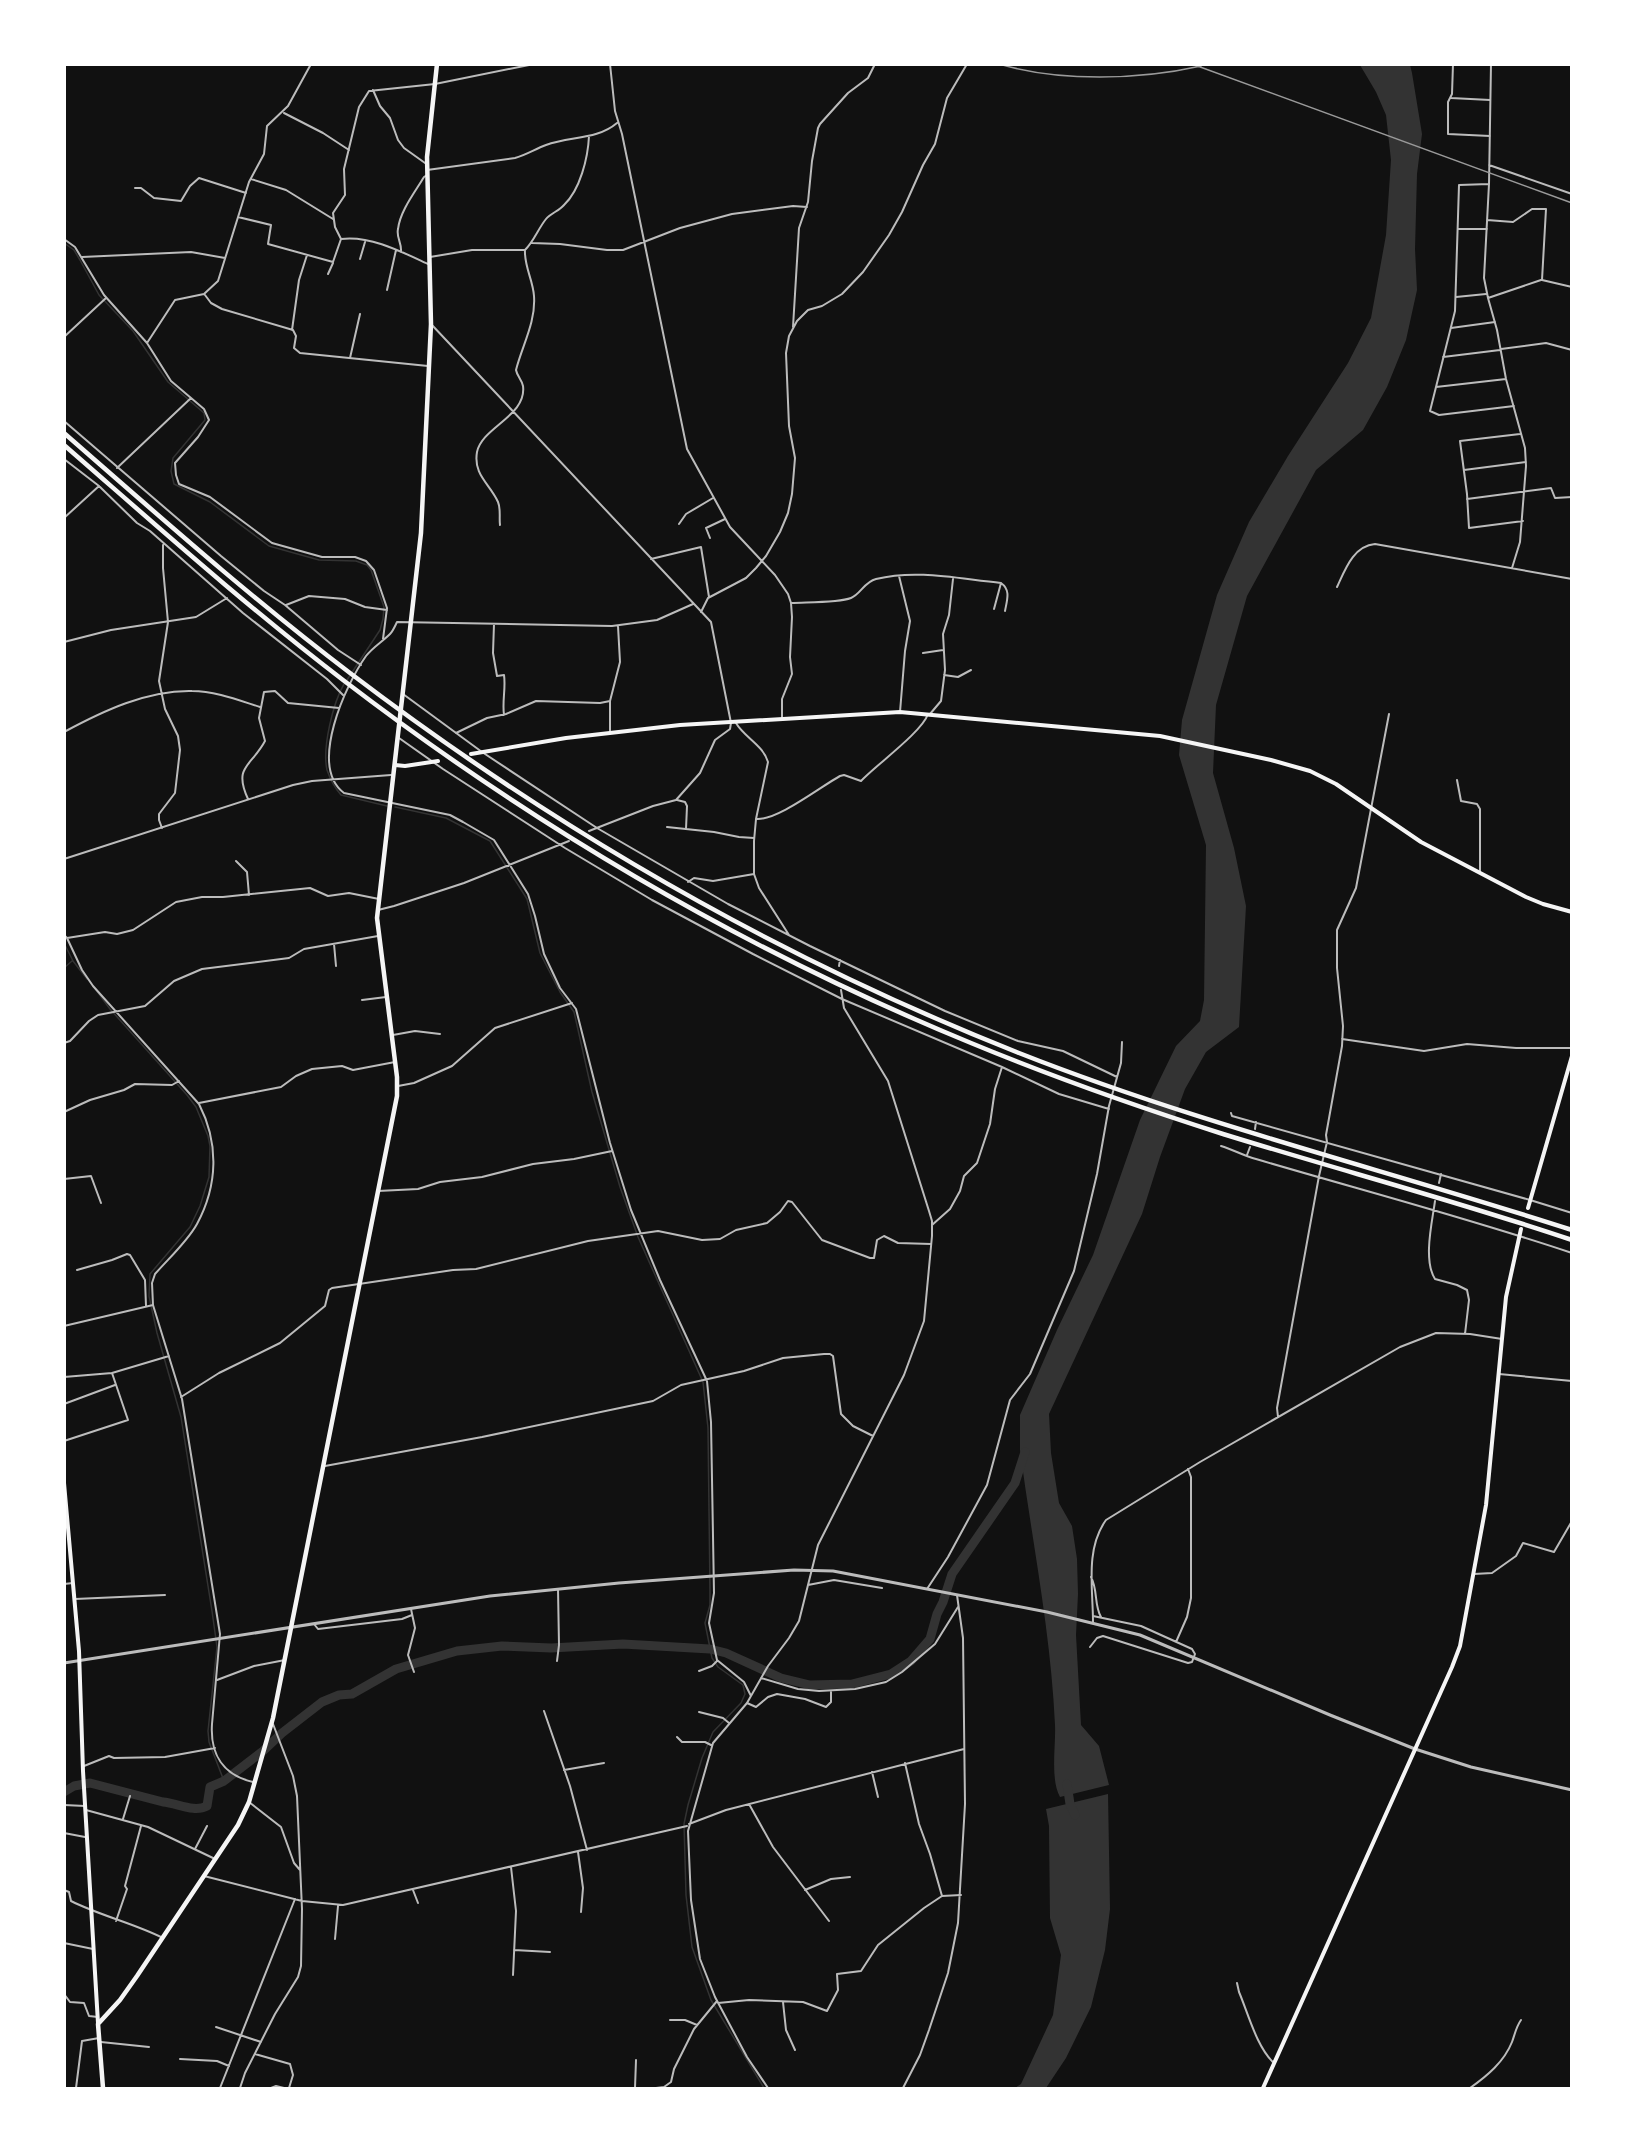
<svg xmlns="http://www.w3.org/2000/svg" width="1636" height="2153" font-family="'Nunito Sans',sans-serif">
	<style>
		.water { fill: #333 }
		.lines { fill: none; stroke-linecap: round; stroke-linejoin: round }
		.stream { stroke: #333; stroke-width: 1.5 }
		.river { stroke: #333; stroke-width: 9 }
		.minor { stroke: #bcbcbc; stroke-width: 2 }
		.tertiary { stroke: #bcbcbc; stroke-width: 3 }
		.secondary { stroke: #f5f5f5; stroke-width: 4 }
		.trunk { stroke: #f5f5f5; stroke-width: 4.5 }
		.motorway { stroke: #f5f5f5; stroke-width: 4.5 }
		.rail { stroke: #9a9a9a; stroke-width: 1.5 }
	</style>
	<rect width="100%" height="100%" fill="#111"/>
	<path class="water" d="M1360 65H1410L1412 73 1422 134 1417 174 1415 249 1417 290 1406 340 1387 387 1363 430 1316 470 1247 596 1216 705 1213 773 1234 848 1246 906 1239 1027 1206 1052 1185 1089 1160 1157 1142 1214 1049 1414 1051 1453 1059 1503 1072 1526 1077 1559 1078 1594 1076 1635 1081 1725 1099 1746 1109 1785 1060 1797C1050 1779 1056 1746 1055 1725 1051 1633 1032 1541 1020 1450V1415L1057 1330 1093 1255 1140 1120 1176 1046 1200 1021 1204 1000 1206 845 1179 755 1182 720 1217 595 1249 522 1288 456 1348 363 1371 318 1386 235 1391 160 1386 115 1376 92Z
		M1108 1794 1110 1909 1105 1950 1091 2007 1066 2058 1046 2088H1015L1021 2084 1053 2015 1061 1955 1050 1918 1049 1826 1046 1809Z"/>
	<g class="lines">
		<path class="stream" d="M64 243 74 250 80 260 99 295 133 331 168 382 204 413 205 420 173 458 171 471 174 484 210 502 269 546 319 560 356 561 367 565 371 570 384 607 383 619 380 630 347 680
			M344 684C333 703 322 748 327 770 330 779 335 788 341 795L387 806
			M395 807 446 818 490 841 527 899 540 953 560 992 574 1012 592 1092 620 1187 638 1237 703 1382 708 1428 710 1591V1605L705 1623 712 1658 718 1667 743 1685 745 1694 741 1703 713 1732 702 1758 688 1805 684 1824 686 1895 692 1947 711 2000 764 2088
			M64 943 73 961 87 979
			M64 968 72 961
			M96 990 110 1009 187 1095 196 1107 208 1136 210 1146 209 1177 200 1206 190 1227 150 1274 149 1296 157 1333 181 1417 212 1611 217 1647 208 1731 209 1742 224 1781"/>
		<path class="river" d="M1067 1784 1070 1804 1075 1815
			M64 1792 74 1786 90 1783 163 1802C177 1803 194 1813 207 1806L210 1787 224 1781 263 1751 282 1733 322 1702 339 1695 352 1694 396 1669 457 1651 502 1646 551 1648 623 1644 710 1649 726 1653 781 1678 810 1685 852 1684 891 1674 911 1661 930 1639 937 1614 943 1602 952 1574 1015 1483 1025 1452"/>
		<path class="minor" d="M610 64 615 111 622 134 687 449 730 527 775 575 788 594 791 603 792 617 790 657 792 674 782 699V719
			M1453 64 1452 94 1448 102V134L1490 136
			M1491 64 1489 184 1484 278 1488 298 1497 330 1506 379 1525 448 1526 466 1520 542 1512 568
			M373 90 380 106 390 118 398 140 404 148 425 163
			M1451 98 1490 100
			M284 113 323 133 349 150
			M1489 165 1572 194
			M427 170 515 158C526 155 535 149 546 145 570 136 597 140 617 123
			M251 179 286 190 333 219
			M1489 184 1459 185 1455 311 1430 411 1439 415 1514 406
			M135 188H141L154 198 181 201 190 186 199 178 246 193
			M238 217 271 225 268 244 333 262 341 239C371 235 404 253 430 265
			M1487 220 1513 222 1532 209H1546L1542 280 1572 287
			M1458 229H1487
			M64 239 75 247 104 295 147 343 171 381 204 409 209 420 198 437 175 463 176 475 179 484 210 497 272 543 322 557H355L366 561 374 570 387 608 383 639
			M341 239 335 227 333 213 345 195 344 169 359 107 369 91 435 84 534 64
			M532 243 560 244 607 250H623L680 228 732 214 793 206 807 207
			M401 252C402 243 396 237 398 229 400 211 415 192 424 177L427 175
			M82 257 191 252 225 258
			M430 257 472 250H525
			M360 259 365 242
			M328 274 333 263
			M387 290 396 250
			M205 295 211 303 222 309 293 330 296 336 294 348 300 353 428 366
			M1456 297 1486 294
			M1488 298 1541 280
			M431 324 711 622 731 723 730 729 715 740 700 773 676 800 653 806 589 831
			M793 327 799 228 808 202 812 161 818 128 820 124 848 93 868 78 875 64
			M1451 328 1495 322
			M292 330 299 280 307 255
			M64 337 106 298
			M147 343 175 300 204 294 218 281 249 182 264 154 267 126 288 106 311 64
			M1501 349 1546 343 1572 350
			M1443 357 1500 350
			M350 358 360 314
			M1436 387 1506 379
			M64 421 221 556 264 591 285 605 338 650 361 665
			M1520 434 1460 441 1467 494 1469 528 1523 521
			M64 459 99 486 137 523 150 531 243 613 327 679 343 695
			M117 468 191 398
			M1464 470 1526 462
			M1467 499 1551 488 1555 498 1572 497
			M64 518 99 486
			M679 524 686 514 713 498
			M500 525C499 518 501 509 498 502 490 484 473 475 477 452 482 427 527 416 523 386 522 380 517 376 516 370 522 346 536 322 534 296 533 280 524 266 525 250 534 241 538 229 546 219 551 213 559 211 564 205 580 190 588 158 589 136
			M710 538 706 528 725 519
			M651 559 701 547 709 597
			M899 576 910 621 905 651 900 712
			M1337 587C1345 570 1353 546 1375 544L1572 579
			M791 603C806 602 838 603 851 598 861 594 864 582 876 579 917 569 959 579 1001 583 1011 590 1007 600 1005 611
			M693 604 657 620 612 626 397 622C395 626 393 631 390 634 382 642 373 647 366 656 346 684 308 766 344 793L450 815 463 822 494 840 528 894 535 916 544 954 560 988 576 1009 610 1143 631 1210 660 1280 707 1381 711 1422 714 1593 709 1623 717 1660 744 1682 751 1696
			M286 605 309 596 345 599 365 607 387 610
			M994 609 1001 583
			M701 612 708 598 746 578 756 568 766 556 780 532 788 513 792 494 795 458 789 426 786 353 789 336 797 321 808 310 822 306 842 294 863 272 889 235 902 212 923 165 935 144 947 98 967 64
			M494 624 493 653 497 676 504 675C506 688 502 701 504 715
			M64 642 111 630 196 617 227 598
			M923 653 943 650
			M944 675 958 677 971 670
			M403 694 482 752 597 828 728 904 810 946 945 1011 1018 1041 1063 1051 1117 1077
			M930 714 941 701 945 670 943 634 949 615 953 579
			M736 723C744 737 763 745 768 762L756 819 754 841V874L759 888 789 935
			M64 732C103 711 147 690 192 691 215 691 238 700 260 707
			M456 733 487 718 506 714 536 701 600 703 610 701
			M610 733V701L620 662 618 626
			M399 738 443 769 565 848 652 900 753 954 842 999 1002 1067 1059 1094 1109 1109
			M1457 780 1461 801 1477 804 1480 809V873
			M248 799C233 766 251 767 265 741L259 718 264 692 275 691 288 703 339 708
			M677 800 685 802 687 806 686 829
			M756 819C777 821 820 787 840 776L844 775 861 781C876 765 922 732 928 714
			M667 827 714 832 739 837 754 838
			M162 828 159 820V814L175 793 180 750 178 736 165 709 159 681 168 622 163 568V545
			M64 859 293 785 312 781 391 775
			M236 861 247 872 249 895
			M688 882 694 878 713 881 754 874
			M378 910 394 906 464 883 569 841
			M64 935 67 938 105 932 117 934 133 930 176 902 202 897H223L310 888 328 896 349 893 379 899
			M67 938 82 970 93 986 199 1104C219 1143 218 1185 197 1224 187 1242 169 1258 155 1274L152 1283 153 1305 182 1399 220 1634 212 1724C210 1754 223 1775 253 1782
			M334 944 336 966
			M839 966 840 960
			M362 1000 386 997
			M393 1035 415 1031 440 1034
			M1342 1039 1424 1051 1467 1044 1516 1048H1572
			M64 1043 70 1041 89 1021 98 1015 145 1006 174 981 202 969 289 958 304 949 378 936
			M398 1086 414 1083 452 1066 495 1028 572 1003
			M199 1103 281 1087 296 1076 312 1069 342 1066 353 1070 395 1062
			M64 1112 90 1100 124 1090 135 1084 172 1085 179 1081
			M1231 1113 1232 1116 1530 1200 1572 1213
			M1255 1129 1256 1122
			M1221 1146C1234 1150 1244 1156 1256 1159 1361 1190 1468 1218 1572 1253
			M1247 1155 1250 1147
			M64 1179 91 1176 101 1203
			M1439 1183 1441 1174
			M378 1191 418 1189 440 1182 482 1177 533 1164 574 1159 612 1151
			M1435 1201C1432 1223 1423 1260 1435 1279L1457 1285 1467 1290 1469 1300 1465 1334
			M932 1225 950 1209 960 1191 964 1176 977 1163 990 1124 995 1089 1002 1067
			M77 1270 112 1260 127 1254 130 1255 145 1280 146 1306
			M64 1326 153 1305
			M1499 1374 1572 1381
			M64 1377 112 1373 169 1356
			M181 1397 219 1373 280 1343 325 1306 329 1290 332 1288 453 1270 476 1269 588 1241 658 1231 702 1240 720 1239 736 1230 767 1223 780 1212 788 1201 792 1202 822 1240 870 1258H874L877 1240 884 1236 898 1243 931 1244
			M64 1404 115 1385
			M1278 1417 1277 1408 1319 1176 1327 1142 1326 1135 1342 1046 1343 1026 1337 968V930L1356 888 1389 714
			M64 1441 128 1420 112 1373
			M325 1466 482 1437 653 1401 681 1385 744 1371 783 1358 824 1354H830L833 1356 841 1414 853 1426 873 1436
			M1474 1574 1492 1573 1516 1556 1523 1543 1554 1552 1572 1521
			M1091 1577C1098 1590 1094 1605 1101 1617
			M64 1584 73 1583
			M808 1585 834 1580 882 1588
			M927 1589 948 1557 987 1485 1010 1400 1030 1374 1074 1271 1097 1174 1109 1106 1121 1063 1122 1042
			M75 1599 165 1595
			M411 1609 415 1628 408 1655 414 1672
			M1093 1622C1093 1589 1085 1549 1106 1520L1200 1462 1400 1347 1436 1333 1470 1334 1502 1339
			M314 1624 318 1629 402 1619 412 1615
			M1176 1642 1187 1617 1191 1598V1477L1188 1469
			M1090 1647 1097 1638 1103 1636 1188 1663 1192 1662 1195 1654 1192 1649 1141 1626 1093 1616
			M557 1661 559 1645 558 1589
			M699 1671 712 1666 717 1661
			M761 1678 798 1689 819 1691 855 1689 886 1682 902 1672 935 1644 958 1607
			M217 1680 254 1666 285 1660
			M747 1703 756 1707 768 1697 777 1694 805 1699 826 1707 831 1702V1692
			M544 1711 570 1786 587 1850
			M699 1712 723 1718 729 1723
			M677 1737 682 1742H705L711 1745
			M905 1763 919 1824 930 1854 942 1896
			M84 1766 109 1756 114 1758 165 1757 215 1748
			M564 1770 604 1763
			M872 1772 878 1797
			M249 1802 281 1827 294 1863 300 1870
			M749 1804 773 1847 829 1921
			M64 1805 85 1806
			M86 1810 148 1827 213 1858
			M123 1819 130 1796
			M689 1824 726 1810 964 1749
			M64 1833 85 1837
			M195 1849 207 1826
			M578 1852 583 1888 581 1912
			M511 1867 516 1911 513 1975
			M204 1876 302 1901 343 1905 687 1826
			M64 1890 69 1892 71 1901C101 1916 133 1923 163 1938
			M413 1890 418 1903
			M805 1890 831 1879 850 1877
			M116 1921 127 1889 125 1886 141 1826
			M335 1939 338 1906
			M64 1943 93 1949
			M514 1950 550 1952
			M1237 1983 1239 1992C1248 2013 1257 2048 1274 2063
			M64 1994 70 2002 84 2003 89 2016 98 2017
			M783 2002 786 2030 795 2050
			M718 2003 749 2000 803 2002 827 2011 838 1990 837 1974 861 1971 878 1945 924 1908 942 1896 961 1895
			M670 2020H685L697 2025
			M216 2027 261 2042
			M101 2042 149 2047
			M255 2054 290 2064 293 2075 289 2088
			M180 2059 217 2061 229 2066
			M76 2088 82 2041 99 2038
			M220 2088 295 1899
			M240 2088 245 2073 275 2014 298 1977 301 1966 302 1909 297 1796 293 1776 273 1724
			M271 2088 276 2086 284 2088
			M635 2088 636 2060
			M656 2088 664 2087 671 2082 674 2069 694 2029 717 2001
			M768 2088 747 2057 715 1997 700 1959 691 1900 688 1831 713 1743 747 1703 768 1666 789 1638 799 1621 818 1545 904 1375 924 1321 932 1236V1221L929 1211 888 1081 844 1008 841 990
			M903 2088 920 2055 929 2030 948 1973 958 1923 965 1804 963 1638 957 1595
			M1470 2088C1487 2076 1504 2062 1512 2042 1515 2034 1516 2027 1521 2020"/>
		<path class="tertiary" d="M64 1663 490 1596 619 1583 794 1570 833 1571 1047 1612 1140 1635 1330 1715 1415 1749 1471 1767 1572 1790"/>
		<path class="secondary" d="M471 754 566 738 680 725 900 712 1160 736 1271 760 1310 771 1336 784 1421 842 1526 897 1543 904 1572 912
			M395 765 405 766 438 761
			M1528 1208 1572 1056
			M64 1483 79 1651 83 1771 98 2023
			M1263 2088 1452 1667 1460 1646 1486 1505 1506 1297 1521 1229"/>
		<path class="trunk" d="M103 2088 98 2024 120 2000 137 1976 238 1825 249 1802 273 1718 397 1096V1077L377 918 421 533 431 324 427 157 437 64"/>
		<path class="motorway" d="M64 433C158 515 251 598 350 673 555 829 779 958 1019 1053 1199 1124 1387 1170 1572 1230
			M64 445C156 525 246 606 343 680 535 827 747 951 971 1043 1053 1077 1138 1107 1223 1134 1339 1170 1457 1201 1572 1240"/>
		<path class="rail" d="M999 64C1060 82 1139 80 1201 66
			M1192 64 1572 203"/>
	</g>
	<rect width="1636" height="2153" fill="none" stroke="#ffffff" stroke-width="132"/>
</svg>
